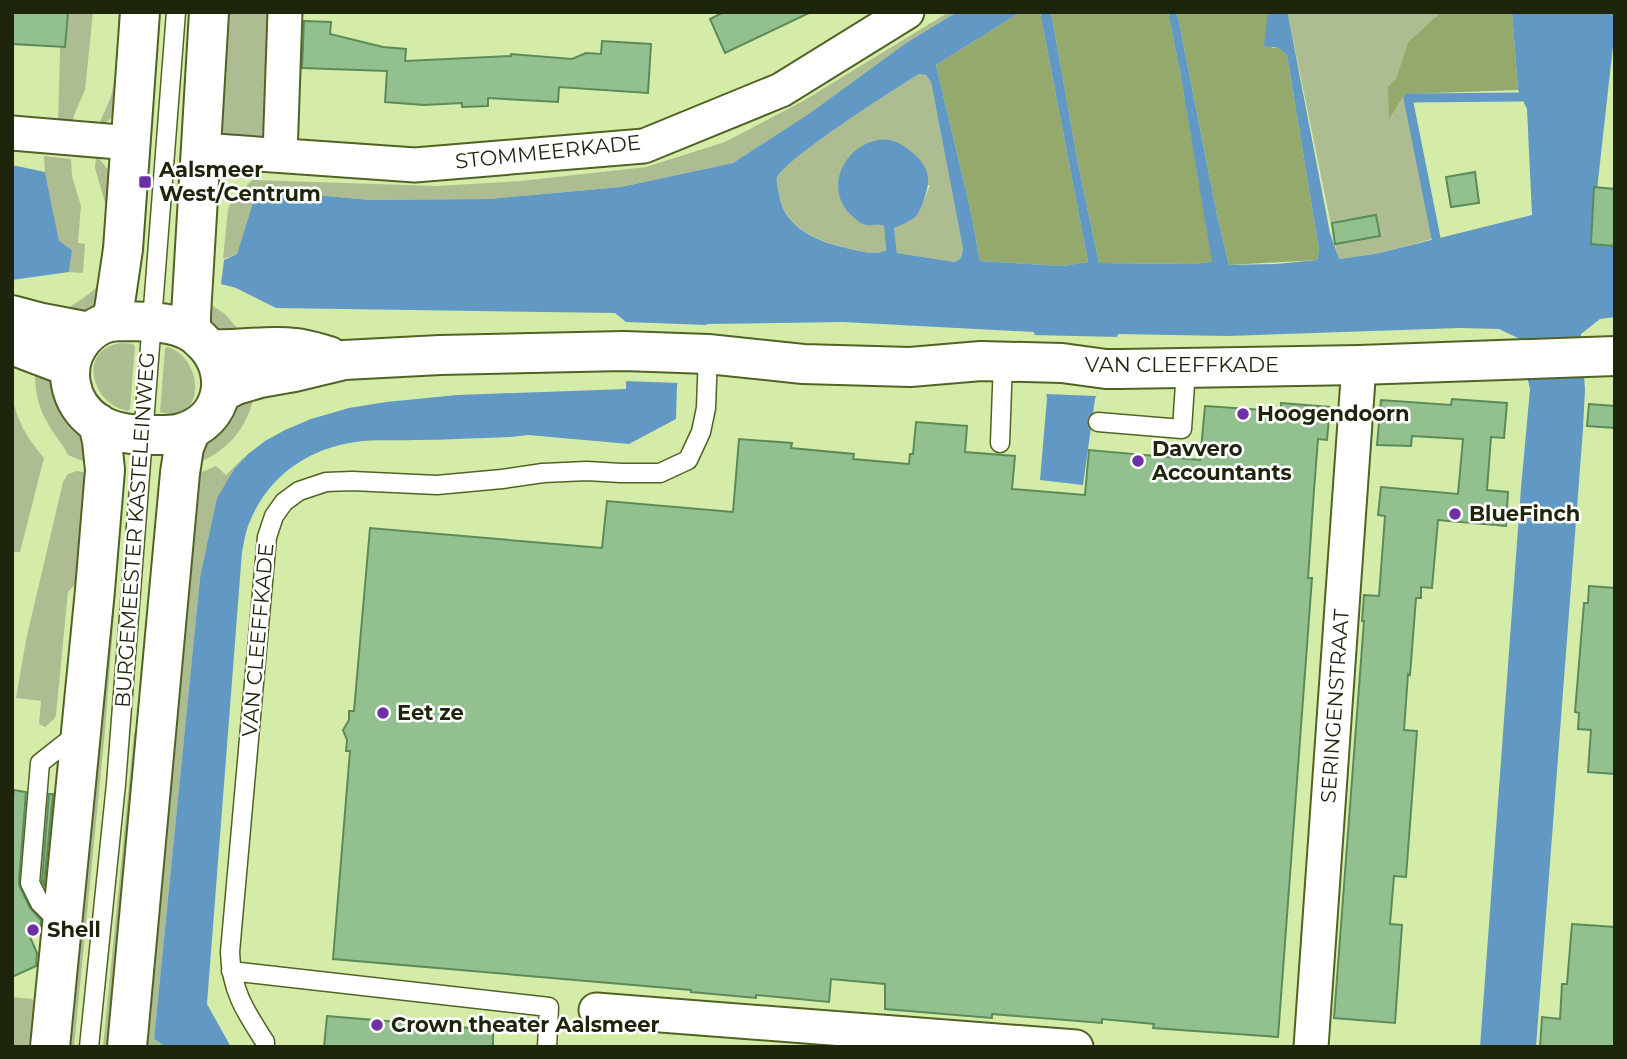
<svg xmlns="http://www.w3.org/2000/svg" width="1627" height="1059" font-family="Montserrat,sans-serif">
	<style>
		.green { fill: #aebc92 }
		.forest { fill: #95a96d }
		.water { fill: #6299c4; fill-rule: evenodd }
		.pier { fill: #d5eca9 }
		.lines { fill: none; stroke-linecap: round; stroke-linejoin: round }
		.stream { stroke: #6299c4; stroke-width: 9 }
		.building { fill: #92c18f; stroke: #5b8b59; stroke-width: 2 }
		.service-casing { stroke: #516324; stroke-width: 21 }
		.minor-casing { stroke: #516324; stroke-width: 37 }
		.tertiary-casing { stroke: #516324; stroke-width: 42 }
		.secondary-casing { stroke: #516324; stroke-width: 42 }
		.service { stroke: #fff; stroke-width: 18 }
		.minor { stroke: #fff; stroke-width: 33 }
		.tertiary { stroke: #fff; stroke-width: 38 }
		.secondary { stroke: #fff; stroke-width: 38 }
		.poi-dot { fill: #6d30a6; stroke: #fff; stroke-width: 2.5 }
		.labels { text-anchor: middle; stroke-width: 5; stroke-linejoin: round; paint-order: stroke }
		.street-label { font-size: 21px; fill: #1d250b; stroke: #fff }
		.poi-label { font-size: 21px; font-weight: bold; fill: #1d250b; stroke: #fff; text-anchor: start }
	</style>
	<rect width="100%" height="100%" fill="#d5eca9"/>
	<path class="green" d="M61 12H93L85 90 74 115 72 127 58 125Z
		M119 12H132L121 110 98 129C101 116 109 105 112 92 118 67 117 38 119 12Z
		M215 12H275L268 134 257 144 234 145 213 122Z
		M949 12H957L906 43 810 113 733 163 621 187 489 199 370 200 271 191 255 196 237 254 223 259 228 209 231 202 252 180 436 186 521 181 646 167 725 142 803 101Z
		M1295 12H1441L1408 42 1396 80 1390 119 1405 94 1436 238 1375 254 1338 259 1288 15Z
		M919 74 926 75 931 82 963 249 961 258 955 262 897 253 894 228C918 217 921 208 930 185H838C842 211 850 212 870 225L880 224 884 225 886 250C874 256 862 251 850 249 818 241 785 229 779 194 778 189 776 182 777 178 784 158 896 88 919 74Z
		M96 155 115 178 103 255 105 203 95 168Z
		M44 156 71 159 72 176 81 206 78 243 85 244 83 273 69 272 72 250 59 242 45 172Z
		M97 286H104C96 312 85 312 60 314 72 304 87 298 97 286Z
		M203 299 225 314 244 336 211 329Z
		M122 343 133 344 135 346 130 409 128 411C90 404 77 348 122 343Z
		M168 347C206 360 205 426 160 412L165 348Z
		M42 366 88 440V463L68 455C62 442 53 434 47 422 38 407 35 390 35 373Z
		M255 392C247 430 228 451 192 466L190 457 229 408Z
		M12 397C19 425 26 436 44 458L20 552H12Z
		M243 458H244L235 468 200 578 154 1039 166 1047H135L190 477 216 466 226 475Z
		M77 471 91 474 88 571 68 592 56 715 54 719 45 727 39 724 41 701 16 698 26 640 63 482 68 474Z
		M113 495 123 496 105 730 74 1047H57Z
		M134 733 151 734 120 1047H103Z
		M12 997 32 999 43 1013V1047H12Z"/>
	<path class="forest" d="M1021 12H1040L1088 262 1062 266 980 261 971 212 936 65Z
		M1051 12H1168L1180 72 1213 262 1192 264 1099 263 1078 164Z
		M1177 12H1268L1272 48H1279L1287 55 1319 250 1317 260 1229 265 1217 215Z
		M1441 12H1512L1518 90 1405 94 1389 120 1388 87 1396 79 1408 42Z"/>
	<path class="water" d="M957 12H1021L936 65 971 212 980 261 1062 266 1088 262 1040 12H1051L1078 164 1099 263 1192 264 1212 262 1180 72 1168 12H1177L1217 215 1229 265 1276 264 1317 260 1319 250 1287 55 1279 48 1264 46 1268 12H1295L1288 15 1330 233 1339 259 1375 254 1532 215 1527 109 1518 90 1512 12H1615V28L1591 244 1615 246V317L1600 319 1581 334 1585 389 1583 429 1536 1047H1480L1521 488 1530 389 1518 338 1499 329 1460 328 1228 336 1118 334 1095 399 1083 485 1040 480 1047 398 1034 332 843 322 707 324 677 385 676 419 629 444 528 435 511 437C479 438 447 440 415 440 396 441 375 439 356 442 306 449 266 478 248 526 245 534 244 543 242 552L207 1004 231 1047H166L154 1039 200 578 217 498 235 468 248 454 265 441 285 430 311 419 349 408 386 402 457 395 626 389V322L615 313 276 308 236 288 221 284 224 260 237 254 255 196 271 191 370 200 489 199 621 187 733 163 810 113 906 43ZM919 74 926 75 931 82 963 249 961 258 955 262 897 253 894 228C901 225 908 222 914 218 919 213 922 206 924 199 933 176 927 164 908 149 899 142 889 138 878 140 844 146 824 188 850 214 854 217 858 222 863 224 870 227 877 223 884 226L886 250C875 256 861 251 850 249 819 242 784 229 779 194 778 189 776 182 777 178 784 159 896 88 919 74Z
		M12 165 45 172 59 241 72 250 69 272 12 280Z"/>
	<path class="pier" d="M625 322 708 325 679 383 623 381Z
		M1033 335 1118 337 1096 396 1046 394Z"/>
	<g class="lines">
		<path class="stream" d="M1436 238 1408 98 1521 97"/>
	</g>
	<path class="building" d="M12 12H68L65 47 12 44Z
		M724 12H811L725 53 710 19Z
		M304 21 331 22 330 34 383 47 406 49 405 61 511 56V54L572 59 586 53 601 54 602 41 651 44 648 93 559 87 558 102 488 98V106L462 107V103L424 105 385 102 387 71 302 68Z
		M1475 172 1479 203 1451 207 1446 177Z
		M1594 187 1615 189V246L1591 244Z
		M1376 215 1380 236 1335 244 1332 223Z
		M1452 399 1507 403 1504 438 1491 437 1487 490 1508 492 1506 526 1438 520 1432 588 1421 587V598H1416L1410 675 1408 674 1404 730 1417 731 1406 877 1394 876 1390 924 1402 925 1395 1023 1334 1018 1364 621H1362L1364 595 1379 596 1385 516 1378 515 1381 487 1458 494 1463 439 1412 436 1411 446 1377 445 1381 400 1451 405Z
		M1281 403 1330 407 1327 440 1318 439 1314 490 1308 578H1312L1278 1037 1153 1028 1154 1024 1102 1019V1023L992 1014V1018L885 1009V984L831 979 829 1002 756 995V998L691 992V990L333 959 350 751H346L347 740 343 730 349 720V711H354L370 528 602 548 607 501 733 512 739 439 792 443 791 448 854 454 853 459 909 464 910 454H913L916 422 967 426 965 452 1015 456 1012 489 1085 495 1089 450 1200 460 1205 406 1281 411Z
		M1589 404 1615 406V428L1587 426Z
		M1589 586 1615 588V774L1588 772 1591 730 1578 729 1579 713 1575 712 1584 603H1588Z
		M14 790 26 792 19 882 20 887 30 908 41 920 40 929 26 928 37 953 36 966 12 977V806Z
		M49 794H53L44 885 42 881Z
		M1572 924 1615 927V1047H1540L1542 1017 1560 1019 1562 984H1567Z
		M327 1016 493 1030V1047H324Z"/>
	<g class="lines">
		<defs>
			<path id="service" d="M1098 422 1182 429 1186 369
				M1000 443 1003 361
				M61 924 40 903 30 883 40 763 78 733
				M231 971 549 1007 547 1047
				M89 1047 116 784 176 12
				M265 1047V1042C245 1011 231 990 230 952L267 537 274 516 284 502 299 491 326 482 352 481 437 485 502 479 543 473 587 471 621 473H660L688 460 701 432 706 408 708 354"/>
			<path id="minor" d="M12 133 131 143
				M201 150 415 165 644 146 781 90 907 12
				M280 155 285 12
				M596 1010 1076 1047
				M1311 1047 1359 365"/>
			<path id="tertiary" d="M12 315 42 323 89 332
				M109 322 114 310 123 249 140 12
				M191 332V315L209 12
				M12 345 70 367"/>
			<path id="secondary" d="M126 321C147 322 170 321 189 331 194 333 198 337 202 341 234 371 225 421 181 433 170 436 159 435 149 435 131 435 112 433 97 423 68 404 61 365 83 339 90 331 100 324 110 322 115 321 121 321 126 321Z
				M210 349C238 351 267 344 295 348 306 349 318 353 329 356
				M222 392 236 385 260 378 294 372 344 360 440 355 624 351 708 354 803 364 910 367 981 361 1062 363 1106 369H1120L1359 365 1615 356
				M50 1047 95 590 105 470 102 441 98 423
				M127 1047 180 473 184 447 191 430"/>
		</defs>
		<use href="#service" class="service-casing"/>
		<use href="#minor" class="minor-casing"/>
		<use href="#tertiary" class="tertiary-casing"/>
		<use href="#secondary" class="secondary-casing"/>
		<use href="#service" class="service"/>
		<use href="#minor" class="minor"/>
		<use href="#tertiary" class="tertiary"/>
		<use href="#secondary" class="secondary"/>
	</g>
	<g class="poi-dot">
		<rect x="138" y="175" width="14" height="14" rx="3.5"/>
		<circle cx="1243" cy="414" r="7"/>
		<circle cx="1138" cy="461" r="7"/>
		<circle cx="1455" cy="514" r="7"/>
		<circle cx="383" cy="713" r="7"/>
		<circle cx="33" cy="930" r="7"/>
		<circle cx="377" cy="1025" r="7"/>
	</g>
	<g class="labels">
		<g class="street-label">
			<text transform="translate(548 152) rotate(-6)" y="7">STOMMEERKADE</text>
			<text x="1182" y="372">VAN CLEEFFKADE</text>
			<text transform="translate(135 530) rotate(-86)" y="7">BURGEMEESTER KASTELEINWEG</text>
			<text transform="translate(258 640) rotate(-85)" y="7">VAN CLEEFFKADE</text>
			<text transform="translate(1335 706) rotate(-86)" y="7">SERINGENSTRAAT</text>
		</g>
		<g class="poi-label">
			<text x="159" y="177">Aalsmeer<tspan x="159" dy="24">West/Centrum</tspan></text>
			<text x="1257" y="421">Hoogendoorn</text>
			<text x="1152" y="456">Davvero<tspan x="1152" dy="24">Accountants</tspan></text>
			<text x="1469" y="521">BlueFinch</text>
			<text x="397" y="720">Eet ze</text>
			<text x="47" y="937">Shell</text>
			<text x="391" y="1032">Crown theater Aalsmeer</text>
		</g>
	</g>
	<rect width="1627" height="1059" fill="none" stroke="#1d250b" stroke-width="28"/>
</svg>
